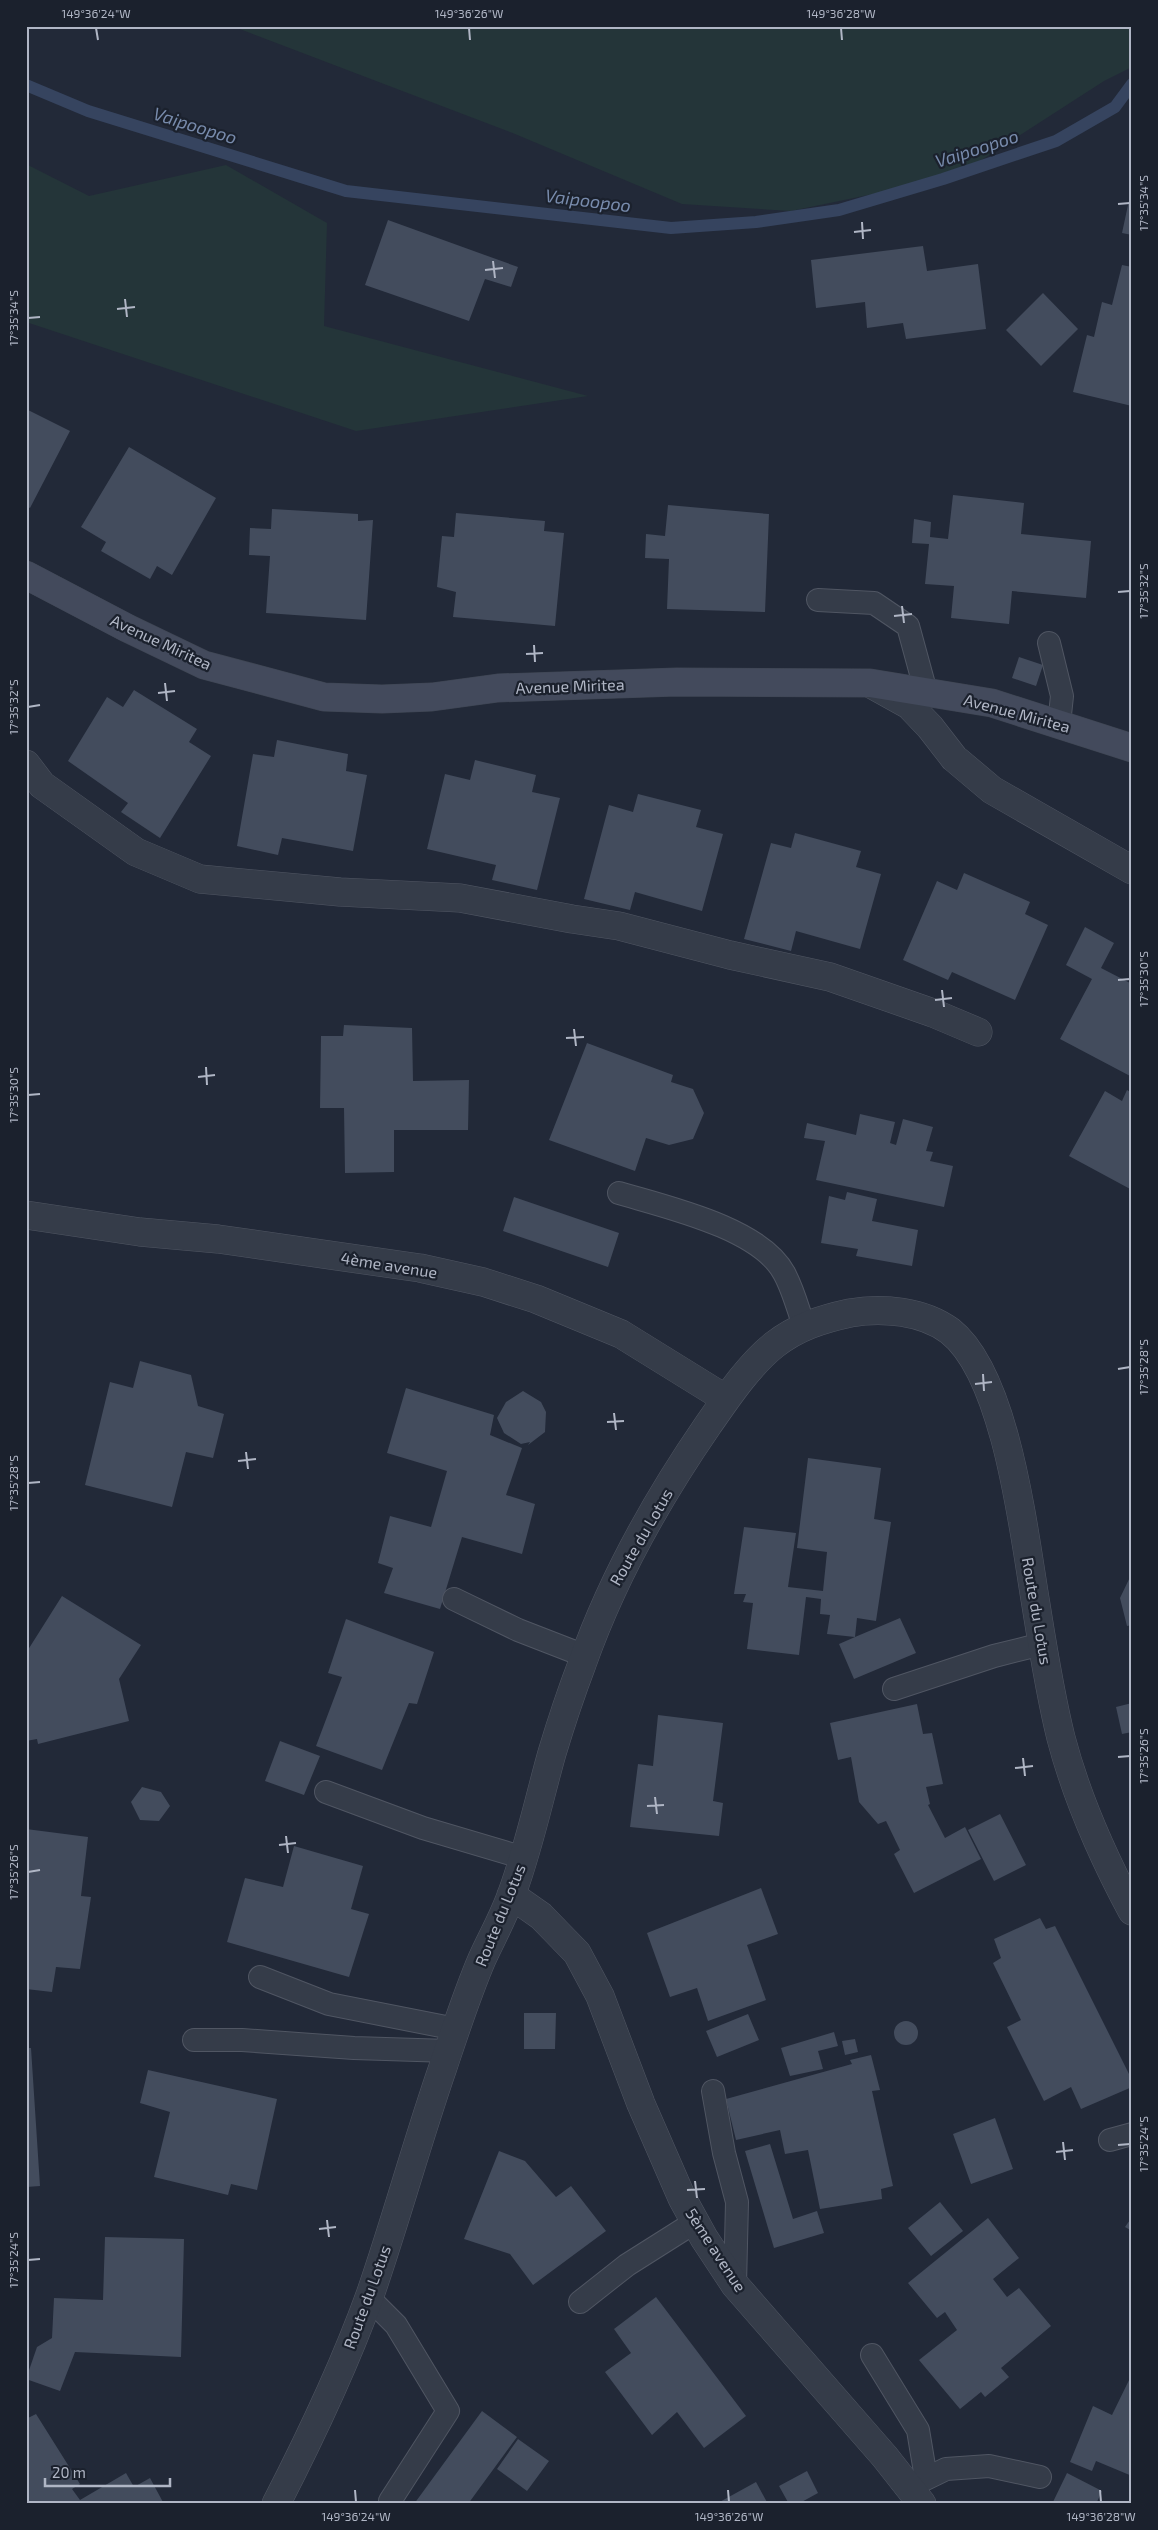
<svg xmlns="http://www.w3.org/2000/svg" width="1158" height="2530" font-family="'Exo 2',sans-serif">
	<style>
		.green { fill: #243539 }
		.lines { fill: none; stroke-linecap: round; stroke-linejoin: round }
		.stream { stroke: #36445f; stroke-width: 12 }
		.building { fill: #434c5d }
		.lane-casing { stroke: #505663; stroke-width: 24 }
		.street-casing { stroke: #505663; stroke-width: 29 }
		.secondary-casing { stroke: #3e4552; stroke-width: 29 }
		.lane { stroke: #353c49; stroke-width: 22 }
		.street { stroke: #353c49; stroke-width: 28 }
		.secondary { stroke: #434a5c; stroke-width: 28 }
		.ticks { fill: none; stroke: #b0b6c5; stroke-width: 2 }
		.labels { text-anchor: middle; stroke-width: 4.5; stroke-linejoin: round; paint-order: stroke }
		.street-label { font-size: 16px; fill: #b0b6c5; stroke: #1b212d }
		.water-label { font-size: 18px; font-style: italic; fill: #788bac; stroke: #1b212d }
		.neatline { fill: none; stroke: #b0b6c5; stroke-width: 2 }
		.ticks-label { font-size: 12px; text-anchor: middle; fill: #b0b6c5 }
	</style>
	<rect width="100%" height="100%" fill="#222938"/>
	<path class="green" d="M232 26H1132V67L1104 81 955 177 791 211 682 204 515 134Z
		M26 164 89 196 226 165 327 223 324 326 588 396 356 431 26 322Z"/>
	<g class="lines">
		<path class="stream" d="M26 85 88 111 346 191 671 228 756 222 839 210 943 179 1056 141 1115 107 1132 84"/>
	</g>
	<path class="building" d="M1131 191H1132V235L1122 233Z
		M388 220 518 267 511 287 485 279 469 321 365 285Z
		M923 246 927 271 978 264 986 329 906 339 903 323 867 328 865 302 816 308 811 260Z
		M1122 265 1132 267V406L1073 392 1087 335 1094 337 1102 302 1112 305Z
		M1043 293 1078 329 1041 366 1006 330Z
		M26 409 70 431 30 508 26 506Z
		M129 447 216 498 172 575 157 566 150 579 101 551 106 542 81 527Z
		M953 495 1024 503 1021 534 1091 541 1086 598 1012 591 1009 624 951 618 954 586 925 584 929 544 912 543 914 519 931 522 930 537 948 539Z
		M668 505 769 514 765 612 667 609 669 559 645 558 646 534 665 536Z
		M272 509 358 514V521L373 520 366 620 266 613 270 556 249 555 250 528 271 529Z
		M456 513 545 521 544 531 564 533 555 626 453 617 456 592 437 587 442 536 454 537Z
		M1019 657 1043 665 1036 686 1012 678Z
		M134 690 197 729 189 742 211 756 160 838 121 812 128 803 68 761 107 697 123 707Z
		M277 740 348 754 346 771 367 775 353 851 282 838 278 855 237 846 253 754 274 757Z
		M475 760 536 775 532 792 560 798 537 890 492 880 496 865 427 849 445 774 470 780Z
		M638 794 701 810 696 827 723 834 702 911 635 892 630 910 584 899 609 805 633 812Z
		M795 833 861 851 856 867 881 874 860 949 796 931 791 951 744 939 771 843 791 848Z
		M964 873 1030 902 1025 914 1048 925 1015 1000 952 972 948 980 903 960 937 881 957 890Z
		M1085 927 1114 943 1101 968 1132 984V1077L1060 1039 1092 979 1066 965Z
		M344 1025 412 1028 413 1081 469 1080 468 1130H394V1172L345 1173 344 1108H320L321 1036H343Z
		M587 1043 673 1075 671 1082 693 1089 704 1113 693 1139 669 1145 646 1138 635 1171 549 1140Z
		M1127 1090 1132 1093V1190L1069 1156 1105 1091 1122 1101Z
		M860 1114 895 1122 890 1143 896 1145 903 1119 933 1127 926 1151 933 1152 930 1161 953 1166 944 1207 816 1180 825 1141 804 1138 807 1123 856 1135Z
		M847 1192 877 1199 872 1221 918 1230 912 1266 856 1256 858 1249 821 1243 829 1196 845 1200Z
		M514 1197 619 1233 608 1267 503 1231Z
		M140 1361 191 1375 198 1406 224 1414 213 1458 186 1452 172 1507 85 1485 110 1382 133 1388Z
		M406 1388 494 1415 490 1435 522 1448 506 1495 535 1504 522 1554 462 1537 440 1609 384 1593 393 1568 378 1563 390 1516 431 1527 447 1471 387 1453Z
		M523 1391 541 1402 546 1412 545 1432 528 1445 530 1442 521 1444 504 1433 497 1418 506 1402Z
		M808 1458 881 1468 874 1519 891 1522 876 1621 857 1618 855 1637 900 1618 916 1653 854 1679 839 1644 855 1637 827 1634 830 1615 820 1614 821 1599 806 1597 799 1655 747 1649 753 1603 743 1602 746 1594H734L744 1527 796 1533 788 1587 823 1591 827 1552 797 1548Z
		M1132 1573V1625L1127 1626 1120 1598Z
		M62 1596 141 1645 119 1679 129 1721 38 1744 37 1739 26 1741V1700L29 1699 26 1686V1653Z
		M346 1619 434 1652 417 1704 409 1703 382 1770 316 1746 342 1677 328 1673Z
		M1132 1703V1732L1122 1734 1116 1707Z
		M917 1704 923 1734 932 1733 943 1784 926 1787 930 1804 928 1805 945 1838 965 1827 981 1859 914 1893 894 1854 900 1850 886 1821 878 1824 859 1802 851 1757 838 1760 830 1723Z
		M658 1715 723 1723 713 1801 723 1803 719 1836 630 1827 638 1764 653 1766Z
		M280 1741 320 1756 304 1795 265 1781Z
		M142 1787 161 1792 170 1806 159 1821 140 1820 131 1802Z
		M1000 1814 1026 1865 994 1881 968 1830Z
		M26 1829 88 1837 81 1896 91 1897 80 1969 56 1967 52 1992 26 1989V1914L29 1896 26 1895Z
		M294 1846 363 1866 351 1909 369 1914 349 1977 227 1942 245 1878 283 1887Z
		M761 1888 778 1934 747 1945 766 2000 708 2021 697 1988 670 1997 647 1933Z
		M1040 1918 1046 1929 1055 1926 1132 2080V2087L1081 2109 1071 2087 1044 2101 1007 2027 1021 2020 993 1963 1001 1958 994 1939Z
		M524 2013H556L555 2049H524Z
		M748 2014 759 2040 717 2057 706 2031Z
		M894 2033a12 12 0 1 1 24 0a12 12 0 1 1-24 0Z
		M834 2032 838 2046 818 2051 823 2069 790 2076 781 2048Z
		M855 2039 858 2052 845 2055 842 2041Z
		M26 2048H31L40 2186 26 2187Z
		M871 2055 880 2090 872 2091 893 2186 881 2189 882 2199 820 2209 808 2150 785 2154 780 2130 736 2140 726 2099 852 2064 850 2060Z
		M148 2070 277 2099 257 2190 231 2184 228 2195 154 2177 170 2112 140 2103Z
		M995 2118 1013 2169 971 2184 953 2134Z
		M770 2144 793 2219 817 2211 824 2233 774 2248 745 2151Z
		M499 2151 525 2161 556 2197 571 2186 606 2231 533 2285 510 2254 464 2239Z
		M940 2202 963 2231 931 2256 908 2228Z
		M1132 2217V2231L1125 2227Z
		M988 2218 1019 2258 993 2279 1007 2297 1019 2288 1051 2326 1001 2368 1009 2377 985 2397 981 2392 960 2409 919 2360 957 2330 945 2312 937 2318 908 2283Z
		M105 2237 184 2239 181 2357 75 2352 60 2391 26 2379 37 2347 52 2338 54 2298 103 2300Z
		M656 2297 746 2416 704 2448 677 2412 652 2435 605 2372 631 2353 614 2329Z
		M1132 2374V2476L1096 2461 1092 2471 1070 2462 1093 2406 1112 2415Z
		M482 2411 517 2437 468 2504H414Z
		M36 2414 80 2484 72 2489 80 2500 126 2473 134 2487 150 2478 164 2504H26V2419Z
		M518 2439 549 2461 527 2491 497 2469Z
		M807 2471 818 2493 798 2504H789L779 2486Z
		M1067 2473 1102 2491 1096 2504H1052Z
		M756 2482 768 2504H716Z"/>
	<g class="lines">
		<defs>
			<path id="lane" d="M818 600 874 603 908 626 926 692
				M1049 643 1062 696 1059 724
				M619 1193C666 1207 760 1228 784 1273 793 1289 798 1309 804 1326
				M454 1599 518 1630 585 1656
				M894 1689 994 1656 1042 1644
				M326 1792 423 1828 524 1858
				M260 1977 329 2004 456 2029
				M194 2040H242L354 2048 449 2051
				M713 2091 724 2153 737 2202 735 2285
				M1110 2140 1132 2134
				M369 2298 396 2325 448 2411 390 2501
				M580 2302 627 2265 695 2222
				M872 2355 918 2430 926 2478
				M909 2487 946 2469 989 2466 1040 2477"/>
			<path id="street" d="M873 685 909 705 930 727 954 758 992 790 1132 870
				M26 764 42 785 136 852 200 879 340 892 460 898 572 919 619 926 730 955 830 977 933 1013 978 1032
				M26 1215 140 1232 218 1239 420 1268 483 1282 536 1299 621 1334 726 1399
				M511 1895 541 1916 577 1953 600 1996 641 2104 682 2198 704 2238 735 2285 885 2457 922 2504
				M276 2504C311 2436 344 2367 370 2295 396 2220 417 2142 443 2067 455 2031 467 1994 482 1959 492 1937 504 1916 512 1893 529 1847 539 1799 552 1753 561 1723 571 1693 582 1664 612 1579 657 1499 708 1425 727 1398 748 1366 774 1345 797 1327 822 1319 850 1313 882 1307 923 1311 950 1331 1007 1376 1024 1534 1036 1605 1043 1649 1050 1694 1061 1738 1077 1799 1102 1855 1132 1911"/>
			<path id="secondary" d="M26 575 127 628 204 665 324 697 382 699 432 697 498 688 677 682 870 683 992 703 1132 748"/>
		</defs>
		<use href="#lane" class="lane-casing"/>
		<use href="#street" class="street-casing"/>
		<use href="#secondary" class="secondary-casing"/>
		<use href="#lane" class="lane"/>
		<use href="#street" class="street"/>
		<use href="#secondary" class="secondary"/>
	</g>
	<path class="ticks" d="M96 28 98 40M469 28 470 40M841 28 842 40M1118 204 1130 203M862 222 863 239M854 232 871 230M493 261 495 278M485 270 503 268M125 299 127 317M117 309 135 307M28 318 40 317M1118 592 1130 591M902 606 904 623M894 616 912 614M534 645 535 662M526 654 543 653M165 683 167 701M158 693 175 691M28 707 40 705M1118 980 1130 979M942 990 944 1007M935 1000 952 998M574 1029 576 1046M566 1038 584 1037M206 1067 207 1085M198 1077 215 1075M28 1095 40 1094M1118 1369 1130 1367M983 1374 984 1391M975 1384 992 1382M614 1413 616 1430M607 1422 624 1421M246 1452 248 1469M238 1461 256 1459M28 1483 40 1482M1118 1757 1130 1756M1023 1758 1025 1776M1015 1768 1033 1766M655 1797 657 1814M647 1806 664 1805M286 1836 288 1853M279 1845 296 1843M28 1872 40 1870M1063 2142 1065 2160M1118 2145 1130 2144M1056 2152 1073 2150M695 2181 697 2198M687 2190 705 2189M327 2220 329 2237M319 2229 336 2227M28 2260 40 2259M355 2490 356 2502M728 2490 729 2502M1100 2490 1101 2502"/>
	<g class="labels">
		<g class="street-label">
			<text transform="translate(161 642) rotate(25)" y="6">Avenue Miritea</text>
			<text transform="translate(570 686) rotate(-2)" y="6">Avenue Miritea</text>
			<text transform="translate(1017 713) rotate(15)" y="6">Avenue Miritea</text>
			<text transform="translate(389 1265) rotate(9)" y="6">4ème avenue</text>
			<text transform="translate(641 1537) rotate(-60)" y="6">Route du Lotus</text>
			<text transform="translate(1037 1611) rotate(80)" y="6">Route du Lotus</text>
			<text transform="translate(500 1915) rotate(-68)" y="6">Route du Lotus</text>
			<text transform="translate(716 2250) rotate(57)" y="6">5ème avenue</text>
			<text transform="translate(367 2297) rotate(-70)" y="6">Route du Lotus</text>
		</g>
		<g class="water-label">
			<text transform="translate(195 126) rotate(17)" y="6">Vaipoopoo</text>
			<text transform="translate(977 149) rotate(-18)" y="6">Vaipoopoo</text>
			<text transform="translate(588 201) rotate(7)" y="6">Vaipoopoo</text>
		</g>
	</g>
	<rect width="1158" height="2530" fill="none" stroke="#1b212d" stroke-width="55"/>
	<path d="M45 2478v8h125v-8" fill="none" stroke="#b0b6c5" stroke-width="2.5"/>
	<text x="52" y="2478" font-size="15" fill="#b0b6c5" stroke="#1b212d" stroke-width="4" paint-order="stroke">20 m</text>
	<rect x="28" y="28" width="1102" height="2474" class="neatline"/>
	<g class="ticks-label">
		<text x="96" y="18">149°36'24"W</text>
		<text x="469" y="18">149°36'26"W</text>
		<text x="841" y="18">149°36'28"W</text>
		<text transform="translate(1144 203) rotate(-90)" y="4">17°35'34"S</text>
		<text transform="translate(14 318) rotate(-90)" y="4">17°35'34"S</text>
		<text transform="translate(1144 591) rotate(-90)" y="4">17°35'32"S</text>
		<text transform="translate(14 707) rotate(-90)" y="4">17°35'32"S</text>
		<text transform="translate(1144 979) rotate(-90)" y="4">17°35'30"S</text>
		<text transform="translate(14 1095) rotate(-90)" y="4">17°35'30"S</text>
		<text transform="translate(1144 1367) rotate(-90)" y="4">17°35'28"S</text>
		<text transform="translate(14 1483) rotate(-90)" y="4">17°35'28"S</text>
		<text transform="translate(1144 1756) rotate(-90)" y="4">17°35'26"S</text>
		<text transform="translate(14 1872) rotate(-90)" y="4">17°35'26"S</text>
		<text transform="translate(1144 2144) rotate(-90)" y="4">17°35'24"S</text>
		<text transform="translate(14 2260) rotate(-90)" y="4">17°35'24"S</text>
		<text x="356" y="2521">149°36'24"W</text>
		<text x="729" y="2521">149°36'26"W</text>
		<text x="1101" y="2521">149°36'28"W</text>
	</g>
</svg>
